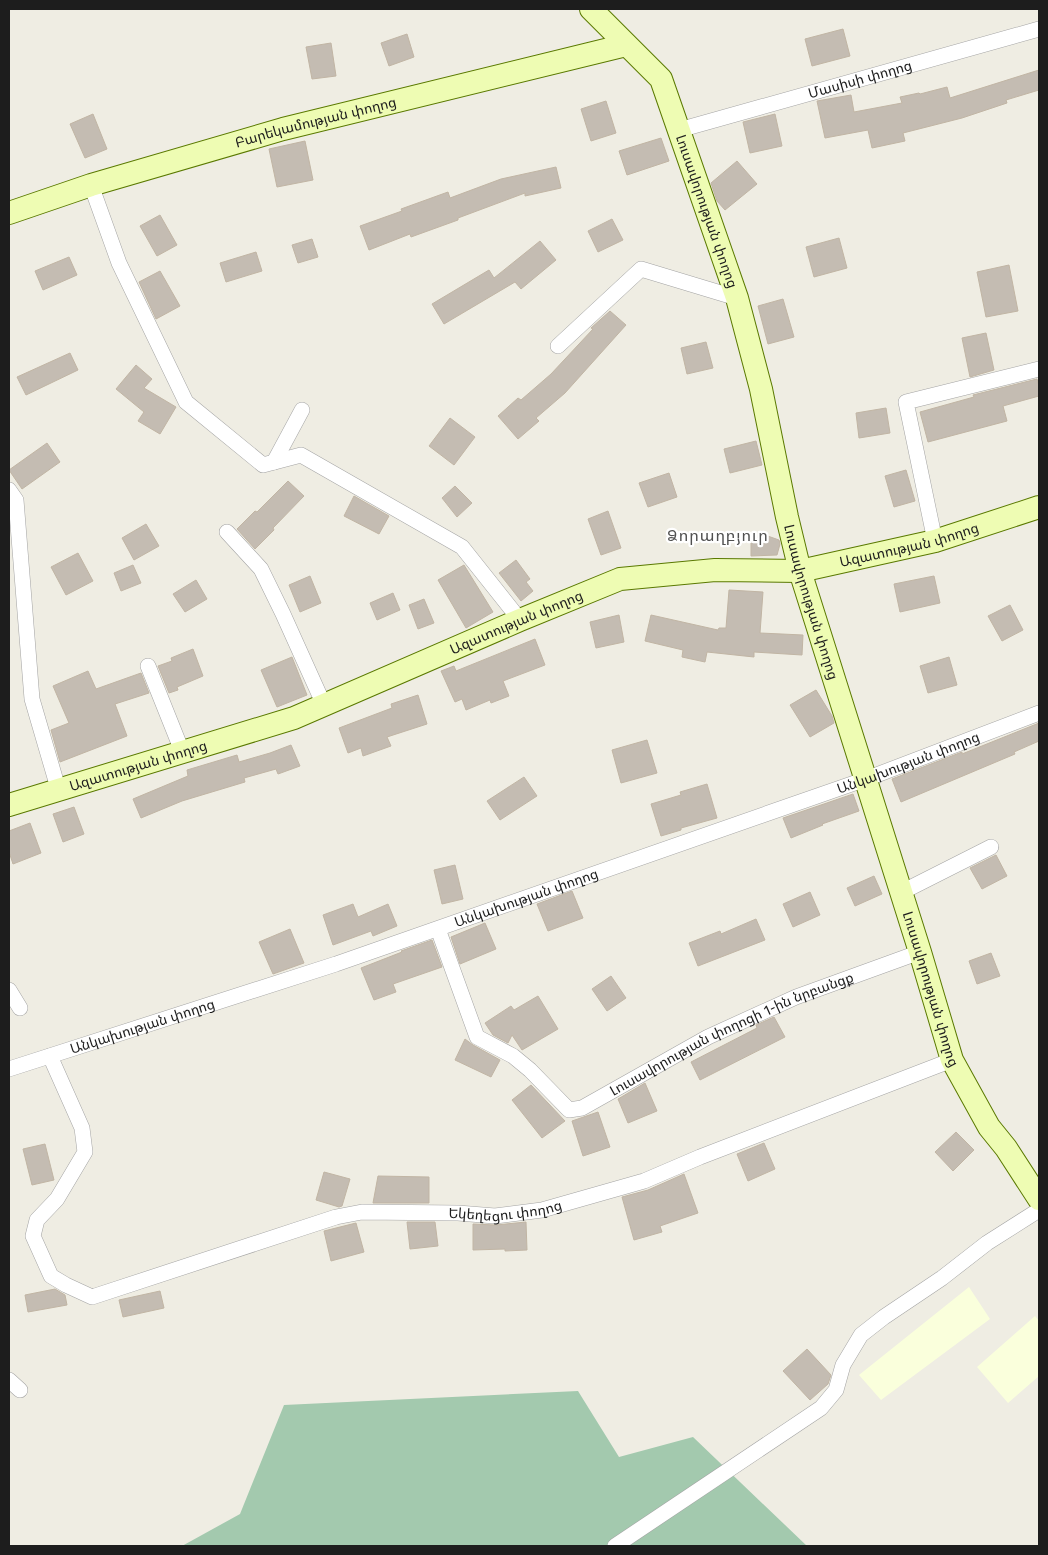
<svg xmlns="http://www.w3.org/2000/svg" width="1048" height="1555" font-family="'Fira Sans','Noto Sans Armenian',sans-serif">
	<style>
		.education { fill: #faffdc }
		.cemetery { fill: #a3c9ae }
		.building { fill: #c4bcb2; stroke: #c1b5a4 }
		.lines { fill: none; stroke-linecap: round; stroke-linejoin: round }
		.street-casing { stroke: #a4a4a4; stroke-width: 16 }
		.secondary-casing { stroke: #5a7900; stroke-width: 24 }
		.street { stroke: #fff; stroke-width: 15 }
		.secondary { stroke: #eefcb3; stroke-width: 22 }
		.labels { text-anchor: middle; stroke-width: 4.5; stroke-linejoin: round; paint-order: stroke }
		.street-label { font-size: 14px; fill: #1d1d1d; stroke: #fff }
		.quarter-label { font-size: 16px; letter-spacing: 1px; fill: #505050; stroke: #fff }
	</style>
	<rect width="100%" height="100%" fill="#efede3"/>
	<path class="education" d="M969 1287 990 1319 881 1400 859 1375Z
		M1035 1316 1039 1321V1376L1008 1403 977 1367Z"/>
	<path class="cemetery" d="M578 1391 619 1457 693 1437 807 1546H182L240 1514 284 1405Z"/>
	<path class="building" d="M843 29 850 56 812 66 805 39Z
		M407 34 414 57 389 66 381 43Z
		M331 43 336 76 312 79 306 47Z
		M1039 70V90L1006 100 1007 103 962 118 903 133 905 141 872 148 868 130 825 138 817 101 851 95 854 112 902 103 900 97 919 93 920 94 947 87 950 98Z
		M606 101 616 133 591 141 581 109Z
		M93 114 107 149 85 158 70 124Z
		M775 114 782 146 750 153 743 122Z
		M661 138 669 161 627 175 619 151Z
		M305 141 313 180 277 187 269 149Z
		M737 161 757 184 725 210 717 201 711 183Z
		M556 167 561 188 525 196V193L458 218V220L411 237 410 234 369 250 360 226 402 211 401 209 448 192 450 198 501 179Z
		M160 215 177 245 157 256 140 226Z
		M612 219 623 240 598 252 588 231Z
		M839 238 847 268 814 277 806 247Z
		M312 239 318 257 298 263 292 245Z
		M540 241 556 260 521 289 515 282 444 324 432 304 489 270 494 278Z
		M256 252 262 271 226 282 220 263Z
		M69 257 77 275 43 290 35 271Z
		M1009 265 1018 311 986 317 977 272Z
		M160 271 180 306 156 319 139 282Z
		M783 299 794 337 768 344 758 306Z
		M610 311 626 325 565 393 536 418 539 421 518 439 498 416 518 398 521 400 551 374 593 329 591 328Z
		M986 333 994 370 970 377 962 338Z
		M706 342 713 368 687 374 681 348Z
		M70 353 78 370 26 395 17 377Z
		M136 365 152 379 144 388 176 407 160 434 138 421 144 412 116 389Z
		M1037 379 1039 386V396L1003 406 1007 421 928 442 920 412 974 397 973 395Z
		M886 408 890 433 859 438 856 413Z
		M450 418 475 437 454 465 429 446Z
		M756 441 762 465 730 473 724 449Z
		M47 443 60 462 22 489 9 470Z
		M906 470 915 501 894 507 885 476Z
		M669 473 677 497 648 507 639 483Z
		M288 481 304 496 273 528 274 530 255 549 237 529 255 511 257 512Z
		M455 486 472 503 457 517 442 498Z
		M354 496 389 516 379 534 344 516Z
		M608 511 621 548 601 555 588 519Z
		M146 524 159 546 134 560 122 538Z
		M762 534 779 540 780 544 777 555 751 556V538L760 541Z
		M78 553 93 581 66 595 51 567Z
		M516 560 530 579 526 582 533 591 521 601 499 573Z
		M133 565 141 583 121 591 114 573Z
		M464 565 493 612 466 628 438 580Z
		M310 576 321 603 300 612 289 585Z
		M934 576 940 603 900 612 894 584Z
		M196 580 207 599 185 612 173 594Z
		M729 590 763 592 760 633 803 635 802 655 754 652V657L707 652 705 662 682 657 683 650 645 641 651 615 718 630 719 628H726Z
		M393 593 400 610 377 620 370 603Z
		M424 599 434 623 418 629 409 605Z
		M1010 605 1023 630 1002 641 988 616Z
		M619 615 624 642 596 648 590 622Z
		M535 639 545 665 503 681 509 696 491 703 490 700 466 710 462 699 455 702 441 671 454 666 456 671Z
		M193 649 203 676 177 687 178 690 169 693 158 666 172 661 171 658Z
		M292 657 307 695 277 707 261 670Z
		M949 657 957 685 928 693 920 666Z
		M88 671 96 689 141 673 149 693 115 704 127 736 60 762 51 730 69 723 53 686Z
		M816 690 832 716 834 723 810 737 790 705Z
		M418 695 427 724 387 737 391 746 363 756 361 748 348 753 339 728 392 708 391 704Z
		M1039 723V741L1014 752 1015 754 901 802 892 779 962 752V754Z
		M647 740 657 773 621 783 612 750Z
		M291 745 300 766 278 774 276 769 244 778 245 782 182 801 141 818 133 799 188 776 187 770 237 755 239 762 270 753Z
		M524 777 537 796 500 820 487 801Z
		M707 784 717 818 681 828V830L661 836 651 804 681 795 680 792Z
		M853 794 859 811 822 824 823 825 791 838 783 818Z
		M74 807 84 834 63 842 53 814Z
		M30 823 41 853 13 864 9 852V831Z
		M996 855 1007 876 982 889 970 868Z
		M455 865 463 899 442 904 434 870Z
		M874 876 882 894 855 906 847 888Z
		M572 891 583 918 548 931 537 904Z
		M810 892 820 915 793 927 783 904Z
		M353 904 358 917 388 904 397 926 373 936 371 931 333 945 323 915Z
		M756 919 765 940 698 966 689 943 720 931 721 934Z
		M485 923 496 949 460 964 451 937Z
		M290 929 304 963 273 974 259 942Z
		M432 940 442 967 393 984 396 992 374 1000 361 968 402 952 401 951Z
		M991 953 1000 976 977 984 969 961Z
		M611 976 626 998 607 1011 592 989Z
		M538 996 558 1029 522 1050 512 1035 508 1043 493 1035 485 1023 511 1006 514 1010Z
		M774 1017 785 1037 700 1080 691 1062 757 1028 756 1025Z
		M465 1039 473 1045 500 1060 491 1077 455 1060Z
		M645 1083 657 1111 628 1123 618 1099Z
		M531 1085 565 1121 542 1138 512 1100Z
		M598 1112 610 1147 583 1156 572 1121Z
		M956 1132 974 1150 953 1171 935 1152Z
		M764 1143 775 1169 748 1181 737 1154Z
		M45 1144 54 1180 32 1185 23 1149Z
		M324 1172 350 1179 342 1206 339 1207 316 1200Z
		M684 1174 698 1213 660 1226 662 1232 634 1240 622 1197 648 1190Z
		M378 1176 429 1177V1203H373Z
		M407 1222H435L438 1246 410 1249Z
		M526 1222 527 1250 505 1251V1249L473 1250V1224L496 1225Z
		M356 1223 364 1252 331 1261 324 1231Z
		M55 1289 65 1295 67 1305 28 1312 25 1295Z
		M160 1291 164 1308 123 1317 119 1300Z
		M807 1349 831 1375 828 1384 810 1400 783 1371Z"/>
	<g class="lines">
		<defs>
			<g id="street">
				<path id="s1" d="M679 130 1039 29"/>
				<path d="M91 185 119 263 186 402 263 465 301 455 462 547 520 620"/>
				<path d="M558 346 641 269 737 298"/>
				<path d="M274 462 302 410"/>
				<path d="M9 490 16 500 32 699 58 788"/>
				<path d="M227 532 261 569 283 614 324 705"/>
				<path d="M935 541 906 402 1039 369"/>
				<path d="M148 666 182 751"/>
				<path d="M902 892 991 847"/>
				<path id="s2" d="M438 929 477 1037 513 1056 530 1070 569 1110 582 1108 708 1037 796 997 920 952"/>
				<path d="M9 990 20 1008"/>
				<path id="s3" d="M50 1056 82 1128 85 1152 57 1199 37 1220 33 1236 51 1276 66 1285 92 1297 336 1217 362 1212 458 1213 495 1216 542 1210 644 1181 700 1157 952 1060"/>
				<path id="s4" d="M9 1069 336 964 866 779 1039 713"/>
				<path d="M9 1380 20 1390"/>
				<path d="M615 1546 821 1408 836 1390 843 1365 861 1335 884 1317 942 1278 987 1243 1039 1210"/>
			</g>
			<g id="secondary">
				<path id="s5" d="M591 9 661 79 737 298 761 389 787 517 800 571 920 952 952 1060 989 1127 1006 1148 1039 1199"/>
				<path id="s6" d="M9 213 91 185 283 129 626 45"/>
				<path id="s7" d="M9 805 294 718 520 620 620 579 715 570 800 571 935 541 1039 507"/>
			</g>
		</defs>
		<use href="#street" class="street-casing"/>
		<use href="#secondary" class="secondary-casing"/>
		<use href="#street" class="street"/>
		<use href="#secondary" class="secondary"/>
	</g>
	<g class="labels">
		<g class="street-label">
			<text dy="5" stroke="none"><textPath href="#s1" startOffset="188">Մասիսի փողոց</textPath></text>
			<text dy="5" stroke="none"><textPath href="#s6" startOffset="320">Բարեկամության փողոց</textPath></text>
			<text dy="5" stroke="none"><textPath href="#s5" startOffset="239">Լուսավորության փողոց</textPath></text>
			<text dy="5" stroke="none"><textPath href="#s7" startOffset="945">Ազատության փողոց</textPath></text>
			<text dy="5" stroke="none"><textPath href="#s5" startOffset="644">Լուսավորության փողոց</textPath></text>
			<text dy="5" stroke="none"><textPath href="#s7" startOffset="540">Ազատության փողոց</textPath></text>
			<text dy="5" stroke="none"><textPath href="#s4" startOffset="950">Անկախության փողոց</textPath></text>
			<text dy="5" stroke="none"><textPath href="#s7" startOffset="135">Ազատության փողոց</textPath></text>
			<text dy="5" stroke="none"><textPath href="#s4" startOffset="545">Անկախության փողոց</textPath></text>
			<text dy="5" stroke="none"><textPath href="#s5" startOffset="1049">Լուսավորության փողոց</textPath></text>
			<text dy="5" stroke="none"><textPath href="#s4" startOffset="140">Անկախության փողոց</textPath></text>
			<text dy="5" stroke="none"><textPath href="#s2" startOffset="414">Լուսավորության փողոցի 1-ին նրբանցք</textPath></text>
			<text dy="5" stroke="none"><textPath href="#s3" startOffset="720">Եկեղեցու փողոց</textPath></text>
		</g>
		<g class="quarter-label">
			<text x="718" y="541">Ձորաղբյուր</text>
		</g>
	</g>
	<rect width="1048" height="1555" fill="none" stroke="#1d1d1d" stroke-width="20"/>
</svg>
